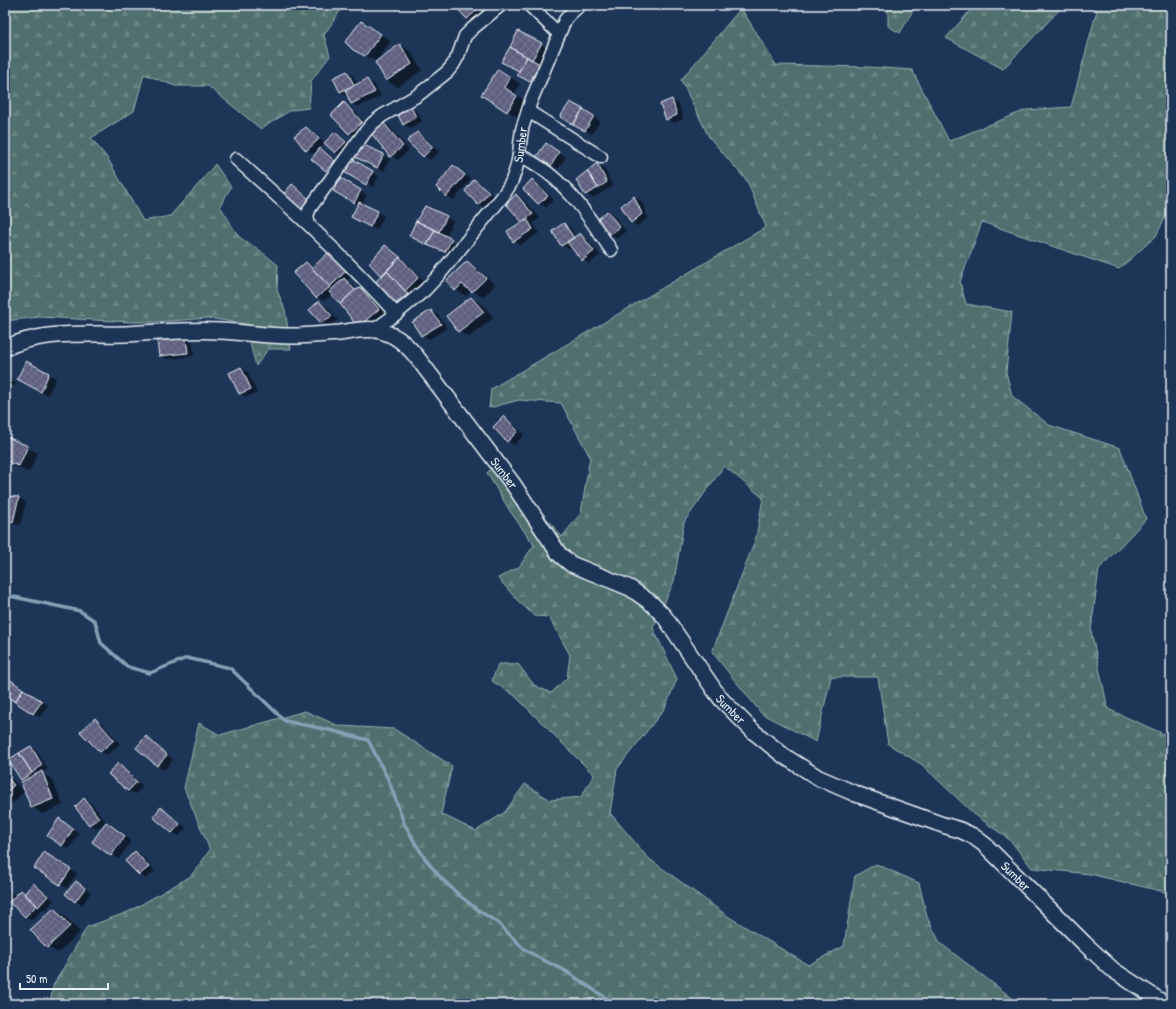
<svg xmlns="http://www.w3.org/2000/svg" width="1176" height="1009" font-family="'Patrick Hand',sans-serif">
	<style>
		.forest { fill: url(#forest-firs); stroke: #9cb0b3 }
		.shadow { fill: #0007 }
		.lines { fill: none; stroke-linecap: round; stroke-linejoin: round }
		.stream { stroke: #86a2b7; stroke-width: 3.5 }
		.building { fill: url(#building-cross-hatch); stroke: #e8f1f8 }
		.minor-casing { stroke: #e8f1f8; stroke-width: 15 }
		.tertiary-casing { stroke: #e8f1f8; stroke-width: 18 }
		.minor { stroke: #1d3557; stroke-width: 12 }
		.tertiary { stroke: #1d3557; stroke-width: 15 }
		.labels { text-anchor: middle; stroke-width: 3; stroke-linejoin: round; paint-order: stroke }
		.street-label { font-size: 13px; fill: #e8f1f8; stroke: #1d3557 }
	</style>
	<defs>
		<pattern id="forest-firs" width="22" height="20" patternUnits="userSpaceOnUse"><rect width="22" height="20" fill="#4f6f6e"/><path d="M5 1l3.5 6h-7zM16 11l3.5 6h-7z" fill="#688483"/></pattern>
		<pattern id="building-cross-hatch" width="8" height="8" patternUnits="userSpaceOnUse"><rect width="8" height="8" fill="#5f5e80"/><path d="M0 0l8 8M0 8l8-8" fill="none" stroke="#767693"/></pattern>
	</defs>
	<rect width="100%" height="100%" fill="#1d3557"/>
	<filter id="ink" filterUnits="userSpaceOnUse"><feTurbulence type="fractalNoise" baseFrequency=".025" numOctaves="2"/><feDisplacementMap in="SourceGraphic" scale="8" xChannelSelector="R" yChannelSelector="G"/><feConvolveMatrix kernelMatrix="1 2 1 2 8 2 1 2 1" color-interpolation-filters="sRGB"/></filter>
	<g filter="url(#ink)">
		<path class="forest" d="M5 5H344L324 35 330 56 311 81 309 108 291 110 261 129 208 86H175L144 74 134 111 91 138 108 159 143 221 170 216 204 178 215 164 231 187 220 206 239 237 258 249 278 265 277 290 285 310 291 349H268L256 366 245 324 208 318 159 322H133L39 317 5 321Z
			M888 5H916L900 33 888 26Z
			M975 5H1064L1003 69 946 38Z
			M1083 5H1171V205L1156 236 1119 269 982 222 960 282 966 304 1012 312 1006 372 1012 396 1049 425 1120 448 1146 519 1099 569 1091 631 1108 709 1166 735 1171 729V897L1169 893 1090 874 1032 868 1010 840 974 814 921 764 888 744 878 677H831L816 742 762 714 712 652 756 538 763 498 724 466 684 522 674 581 653 628 677 679 665 708 617 769 610 813 648 858 729 917 808 965 844 946 855 876 876 864 919 883 927 917 940 943 1020 1004H50L53 986 87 927 128 912 191 876 210 850 184 788 199 723 220 735 305 711 339 726 394 729 452 766 441 814 476 831 505 812 525 784 550 800 581 797 594 775 514 695 492 681 498 664H518L534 685 551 693 567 678 570 655 549 617 535 616 518 601 498 578 519 567 534 545 510 511 487 473 501 459 543 514 562 537 581 513 590 457 561 403 519 400 489 408 491 389 766 227 747 181 709 137 681 80 741 8 776 65 869 67 912 70 949 141 1026 110 1071 107 1097 10Z"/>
		<path class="shadow" d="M455 5H474L483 14 475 22 468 18Z
			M371 28 391 41 376 61 365 56Z
			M519 32 548 48 539 64 546 69 537 85 518 75 520 71 503 62Z
			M400 45 410 51 422 70 398 87 387 81 377 62Z
			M347 72 353 76 358 84 367 80 374 84 381 96 358 107 352 103 348 96 341 92 334 78Z
			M509 76 520 84 514 94 527 102 517 117 482 95Z
			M672 100 679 104 683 119 674 123 667 119 662 105Z
			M344 103 351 107 368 126 356 137 349 133Z
			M411 108 418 112 422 121 410 128 403 124Z
			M590 114 600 121 592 134 562 117Z
			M382 122 389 126 409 150 398 160 391 156Z
			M306 128 313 132 325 144 313 154 307 150Z
			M335 133 342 137 352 147 343 157 336 153 325 143Z
			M417 133 424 137 439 152 430 160 424 156Z
			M547 144 566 157 558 169 537 157Z
			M362 145 390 159 384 171 363 161Z
			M321 149 327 153 341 165 333 174 326 170Z
			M352 160 379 176 373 187 346 172Z
			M597 165 604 168 613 186 593 198 586 194Z
			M460 171 471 179 454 200 447 196 437 187Z
			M341 179 367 195 362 204 384 216 377 230 353 216 359 205 335 190Z
			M475 180 481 184 495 197 486 208 479 205 467 191Z
			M532 180 539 184 554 200 546 207 539 203 524 189Z
			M292 186 299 189 316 205 308 214 301 210Z
			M517 195 523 199 540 218 533 223 539 233 521 245 514 241 524 223 507 204Z
			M634 197 641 201 648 218 638 226 631 222Z
			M426 207 453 221 446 237 458 244 452 255 417 239Z
			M608 212 614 216 626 231 617 238 610 235 599 220Z
			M564 224 571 228 576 237 580 235 586 238 600 255 589 264 583 260 572 247 569 249 562 245Z
			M385 246 392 250 406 262 425 282 402 308 395 304 383 276 370 263Z
			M336 257 353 274 347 281 351 283 358 290 361 289 371 295 389 316 370 332 333 294 324 301 317 297 306 263 314 268Z
			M467 262 477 268 495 285 483 297 472 290 466 296 456 290Z
			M471 298 482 304 494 318 469 337 458 331Z
			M319 302 326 306 338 320 329 326 322 322Z
			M431 311 438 315 447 328 429 339 422 335Z
			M186 339 193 343 194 356 166 359 160 355Z
			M26 363 56 378 48 395 18 379Z
			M241 368 248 372 257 393 246 397 240 393Z
			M5 374 16 384 5 393Z
			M504 418 511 422 524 435 514 445 508 441Z
			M5 437 38 453 29 472 5 462Z
			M5 497 19 498 26 502 20 525 5 522Z
			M5 678 12 682 48 705 40 717 5 694Z
			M95 720 102 723 120 744 107 755 100 751Z
			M146 737 153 741 173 760 164 770 157 766Z
			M31 747 37 751 48 769 42 773 52 779 63 805 42 814 32 807 25 781 21 779Z
			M118 765 125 769 143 787 135 794 129 791 109 774Z
			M5 771 24 792 8 807 5 805Z
			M84 799 91 803 106 822 97 828 90 825 76 807Z
			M162 809 168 813 186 828 179 836 172 832Z
			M66 823 79 834 69 849 62 846Z
			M107 823 131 841 119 859 93 842Z
			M5 851 11 858 5 863Z
			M135 852 142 856 155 871 146 879 140 875 126 861Z
			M51 857 77 874 67 888 35 868Z
			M76 882 91 892 82 905 75 901Z
			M34 884 40 888 54 900 46 910 44 908 32 920 25 916V894Z
			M5 886 14 895 5 905Z
			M54 909 64 915 80 932 58 953 48 947Z"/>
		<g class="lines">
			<path class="stream" d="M5 595 80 611 95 621 101 643 128 667 150 673 187 658 230 668 285 721 329 730 368 740 389 781 404 823 415 843 427 861 441 878 459 895 478 910 498 923 524 949 543 960 564 970 615 1004"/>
		</g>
		<path class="building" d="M454 5H473L477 10 467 19Z
			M361 21 381 34 365 56 353 50 345 42Z
			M518 31 542 43 532 60 510 47Z
			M400 44 412 64 386 81 375 62Z
			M510 47 527 57 519 71 501 62Z
			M527 57 540 64 530 82 517 75Z
			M498 69 510 77 504 87 517 96 507 112 481 95Z
			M347 71 354 85 340 92 333 78Z
			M367 79 375 92 351 104 345 90Z
			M672 99 677 115 666 120 660 104Z
			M344 102 362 122 349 134 331 115Z
			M570 102 583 109 573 125 560 117Z
			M411 107 416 117 403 125 398 115Z
			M583 109 594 116 585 131 573 125Z
			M382 121 403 146 390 157 371 133Z
			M306 127 319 139 306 151 294 136Z
			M335 132 346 142 335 153 324 143Z
			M417 132 433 147 423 157 407 141Z
			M546 143 559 152 551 166 536 157Z
			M361 144 384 154 377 168 355 157Z
			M320 148 335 161 326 171 311 159Z
			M352 159 373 171 366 185 344 172Z
			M597 163 607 182 598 188 587 171Z
			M453 165 465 175 446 197 436 187Z
			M587 171 598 188 585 195 576 180Z
			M341 178 361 190 354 203 333 191Z
			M474 179 489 193 478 205 465 191Z
			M532 179 548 196 538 204 523 189Z
			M292 184 310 200 301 211 282 196Z
			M516 194 533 214 522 222 506 204Z
			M634 196 642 214 631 223 621 206Z
			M359 202 378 211 370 227 351 217Z
			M425 206 447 216 439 232 416 221Z
			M607 211 620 227 609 235 597 220Z
			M527 219 533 229 513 242 507 231Z
			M416 221 435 230 427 245 409 236Z
			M564 223 574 238 561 246 552 231Z
			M435 230 452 239 445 252 427 245Z
			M580 233 594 251 582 261 567 242Z
			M385 245 400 257 381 276 369 263Z
			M329 252 347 270 330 287 312 268Z
			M400 257 418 278 405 291 387 271Z
			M467 261 486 278 472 292 462 284 455 291 446 281Z
			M306 262 330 287 316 298 293 273Z
			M387 271 408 294 394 305 373 284Z
			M344 278 355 290 340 304 329 292Z
			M361 288 379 309 358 327 340 304 355 290Z
			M471 297 484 312 458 332 446 316Z
			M319 301 332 316 321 323 309 310Z
			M431 310 441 324 421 336 412 322Z
			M186 338 188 353 159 356 157 341Z
			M26 361 49 373 41 392 17 379Z
			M241 367 251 389 239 394 229 373Z
			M504 416 518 431 507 442 493 427Z
			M5 436 28 446 19 466 5 461Z
			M5 496 19 497 13 522 5 520Z
			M5 676 23 689 15 702 5 695Z
			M23 689 42 701 33 714 15 702Z
			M95 718 114 740 100 752 80 732Z
			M146 736 167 755 157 766 136 748Z
			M31 746 42 765 32 773 19 753Z
			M19 753 32 773 21 780 8 760Z
			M118 763 137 782 128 791 108 774Z
			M42 771 53 799 31 808 21 782Z
			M5 775 14 785 5 794Z
			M84 798 99 818 89 825 75 807Z
			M161 807 180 824 172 833 153 817Z
			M59 818 73 829 62 846 47 836Z
			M106 822 125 836 111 856 92 842Z
			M135 851 149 867 139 875 125 861Z
			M44 852 71 869 60 885 34 868Z
			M76 881 85 888 75 902 65 894Z
			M33 883 48 896 38 907 24 894Z
			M21 890 37 905 25 917 9 902Z
			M54 908 70 926 47 948 30 930Z"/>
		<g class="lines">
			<defs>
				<g id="minor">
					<path d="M529 5 559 34"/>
					<path d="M528 111 601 157"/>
					<path d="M519 155C529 160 539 166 548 173 575 194 592 222 611 250"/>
					<path d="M236 159 309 225"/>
					<path d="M396 314C368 282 339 254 309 225L307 216 310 208 365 132 373 123 382 116 418 95 447 72 453 65 458 56 465 36 472 29 501 5"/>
					<path id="s1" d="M374 330 396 314 425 290 439 275 503 196 511 183 516 169 519 155 520 144 522 129 531 101 565 20 570 14 580 5"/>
				</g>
				<g id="tertiary">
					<path id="s2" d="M5 348C43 330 84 335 125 334 156 333 187 329 219 331 243 332 267 336 292 336 308 336 324 334 340 333 352 331 365 328 376 330 395 334 404 342 416 356L513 484 559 554 571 564 630 588 651 603 664 616 715 691 722 700 754 732 784 756 819 778 856 794 943 825 960 830 973 836 985 845 1085 944 1113 970 1165 1004"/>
				</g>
			</defs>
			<use href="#minor" class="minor-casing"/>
			<use href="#tertiary" class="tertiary-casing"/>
			<use href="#minor" class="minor"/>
			<use href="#tertiary" class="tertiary"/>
		</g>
	</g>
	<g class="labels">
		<g class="street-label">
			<text dy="5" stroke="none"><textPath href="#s1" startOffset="242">Sumber</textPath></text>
			<text dy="5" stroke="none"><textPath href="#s2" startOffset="569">Sumber</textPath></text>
			<text dy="5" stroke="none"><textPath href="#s2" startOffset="905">Sumber</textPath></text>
			<text dy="5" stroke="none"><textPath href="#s2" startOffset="1241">Sumber</textPath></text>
		</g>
	</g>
	<rect width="1176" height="1009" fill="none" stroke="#1d3557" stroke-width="20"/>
	<rect x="10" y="10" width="1156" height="989" fill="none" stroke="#e8f1f8" stroke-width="1.5" filter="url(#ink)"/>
	<path d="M20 983v6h88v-6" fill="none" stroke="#e8f1f8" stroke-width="2"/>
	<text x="26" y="983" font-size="12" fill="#e8f1f8" stroke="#1d3557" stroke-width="3" paint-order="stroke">50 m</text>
</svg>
